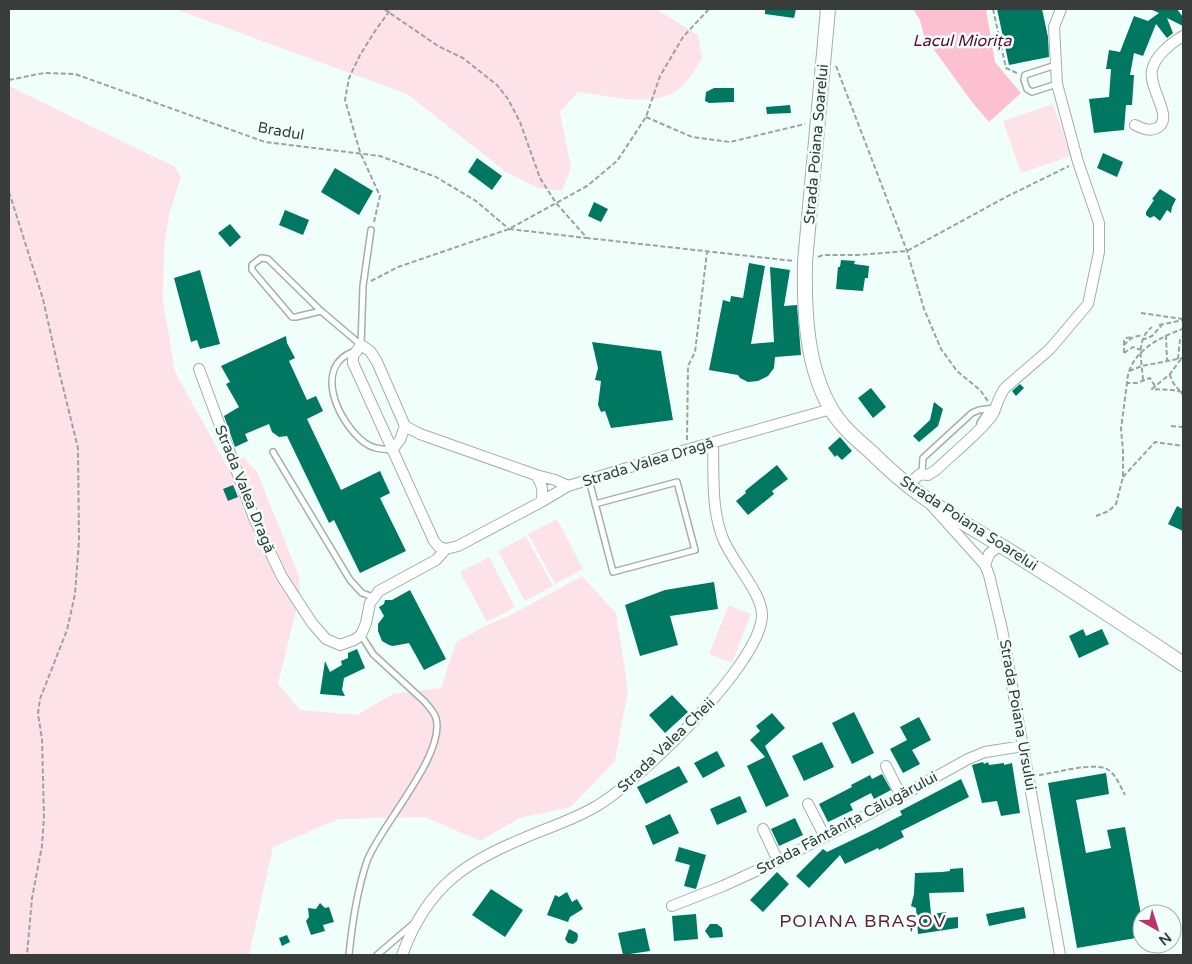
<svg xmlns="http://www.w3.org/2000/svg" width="1192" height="964" font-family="'Varela Round',sans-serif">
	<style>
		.green { fill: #fde2e9 }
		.water { fill: #fdc0d1 }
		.building { fill: #007760 }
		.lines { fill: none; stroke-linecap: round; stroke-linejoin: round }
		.lane-casing { stroke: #a2afab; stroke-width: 8 }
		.street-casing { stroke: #a2afab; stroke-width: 12 }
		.secondary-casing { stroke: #a2afab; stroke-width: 16 }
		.path { stroke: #99a4a0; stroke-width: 2; stroke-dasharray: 5 2.5; stroke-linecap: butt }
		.lane { stroke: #fff; stroke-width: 5 }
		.street { stroke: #fff; stroke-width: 10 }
		.secondary { stroke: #fff; stroke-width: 14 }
		.labels { text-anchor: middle; stroke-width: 5; stroke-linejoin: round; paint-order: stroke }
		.street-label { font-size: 15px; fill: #383d3c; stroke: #f0fffa }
		.water-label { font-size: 16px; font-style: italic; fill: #600831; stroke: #f0fffa }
		.quarter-label { font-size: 18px; letter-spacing: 1px; fill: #611e38; stroke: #f0fffa }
	</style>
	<rect width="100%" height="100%" fill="#f0fffa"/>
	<path class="green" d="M175 9H656L698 35 702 58C694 70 687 86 673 93 647 107 606 95 578 92L560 112 571 168 562 191 538 188 506 172 407 94Z
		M9 86 175 167 181 177 169 215 164 248 163 300 175 372 227 466 244 457 257 472 299 576 300 594 278 684 300 710 357 715 393 694 441 688 456 642 485 626 513 614 582 576 616 613 628 690 615 761 571 807 520 818 480 841 425 817 339 819 273 847 249 955H9Z
		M1053 104 1071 156 1021 173 1003 121Z
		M557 519 583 569 555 584 528 534Z
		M526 536 553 586 525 601 498 551Z
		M489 557 515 607 487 622 460 572Z
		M729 605 751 614 732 663 709 654Z"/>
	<path class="water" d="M913 9H986L995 62 1021 93 989 122 972 102 924 36 920 20Z"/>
	<path class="building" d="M765 9H796L794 18 765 14Z
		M997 9H1042L1048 37 1049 57 1009 65Z
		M1150 9H1177L1183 17V26L1167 18 1173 33 1167 38 1156 24 1143 56 1134 53 1130 75H1134L1132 105H1126L1124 130 1094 133 1089 99 1109 97 1111 69H1106L1109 50 1120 52 1134 16 1148 21 1159 13Z
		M714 88H734V102L709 103 705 101 706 92Z
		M790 105 791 113 767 114 766 107Z
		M1103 153 1123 162 1117 177 1097 168Z
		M477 158 502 176 492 190 468 172Z
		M335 168 373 191 359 215 321 192Z
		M1160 189 1176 199 1172 207 1171 213 1167 210 1160 221 1154 216 1150 218 1146 215V212L1154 200 1152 199Z
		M594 202 608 209 601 222 588 216Z
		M285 210 309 220 303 235 279 225Z
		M230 224 241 237 230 247 218 233Z
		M841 260 855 261 854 264 869 266 868 278H865L863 291 836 289 838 267H840Z
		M749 263 765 266 751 344 774 342 770 267 790 270 784 306 797 305 801 355 775 357 774 368 768 376 758 381 748 382 740 378 738 375 709 370 723 300 730 302 731 296 743 298Z
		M200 270 220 344 200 349 197 340 191 342 174 278Z
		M286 336 287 343 295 358 289 361 307 400 316 396 323 411 307 419 341 490 380 471 390 493 380 498 406 551 360 573 334 520 329 523 287 436 279 437 272 432 269 424 245 434 248 441 235 447 224 416 239 407 226 384 230 382 221 366Z
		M592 342 661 351 673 420 611 428 605 411 601 412 598 405 601 381 595 380 598 368Z
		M1020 384 1024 388 1016 396 1012 391Z
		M871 388 886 407 873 418 858 398Z
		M934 402 943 409 938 426 919 442 913 436 930 420Z
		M840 437 852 451 842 460 837 455 835 457 828 448Z
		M777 465 788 479 772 491 774 494 748 515 736 501 746 493 745 491Z
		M233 485 238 497 228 501 223 489Z
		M1177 506 1183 509V531L1168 524Z
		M714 582 718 609 670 616 678 645 640 656 625 605 665 590Z
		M410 590 446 659 424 670 409 643 393 646 389 645 382 641 378 631V624L384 616 379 607 384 604 385 600H392Z
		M1083 629 1086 636 1102 629 1109 644 1079 658 1069 636Z
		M357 649 365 668 344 678 342 690 345 696 320 694 325 661 330 672 342 665 341 661 348 658V653Z
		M672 695 688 712 665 733 649 715Z
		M854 712 874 753 852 764 832 723Z
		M772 713 785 728 765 746 789 796 766 807 747 766 765 757 750 740 760 731 756 726Z
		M919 717 931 740 912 750 920 764 903 773 890 749 907 740 900 727Z
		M822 742 834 767 804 781 792 756Z
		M717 751 725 766 703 778 694 763Z
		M983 762 984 764 988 762 989 765 1004 763V765L1012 763 1020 813 1001 816 997 801 982 803 972 765Z
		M679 766 688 782 646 804 637 787Z
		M1106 773 1109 794 1076 800 1086 853 1111 848 1107 830 1125 827 1142 920V937L1077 948 1048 783Z
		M882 774 891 790 874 799 871 793 850 804 853 810 828 822 819 804 852 787 851 785 870 775 872 779Z
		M961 779 969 797 901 831 904 837 879 850 878 848 845 864 840 855 809 888 796 876 823 849 827 852 869 832 902 815 900 811Z
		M740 796 747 812 717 825 710 809Z
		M670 814 679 833 653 845 645 826Z
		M795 818 803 835 779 846 771 829Z
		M679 847 706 855 696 889 684 886 690 865 675 861Z
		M963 868 964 892 929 893 931 914 946 912 947 918 958 917V928L918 934 916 908 911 906 914 894 915 873 942 872 950 871V869Z
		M777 872 789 884 763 912 750 900Z
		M491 889 523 910 505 937 472 915Z
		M567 892 572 902 577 899 583 909 570 917 568 922 547 915 555 895 559 897Z
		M320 903 325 908 329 907 334 922 323 925 325 931 311 935 306 921 309 917 308 908 316 909Z
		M1024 907 1026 918 989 926 986 914Z
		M696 914 698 939 674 941 672 916Z
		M710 924H717L722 928 723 937 710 938 705 931Z
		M645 928 650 951 623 955 618 933Z
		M569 929 577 933 578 936 577 941 573 944 568 943 565 939Z
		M287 935 290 942 282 946 279 938Z"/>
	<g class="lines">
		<defs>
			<path id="lane" d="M1056 65 1025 75 1024 80 1027 89 1032 92 1057 84
				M321 311 296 317H292L252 270V265L261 258 268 259 321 311 361 345
				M361 345 363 286 371 230
				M355 351C311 366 339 424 365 443 373 449 382 449 391 450
				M980 423 989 409
				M273 452 350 580 362 593 373 597
				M922 472 923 458 972 413 979 410 994 408
				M589 480 613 572 695 550 677 482 595 504
				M349 955C352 924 357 891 367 861 380 826 446 755 436 718 434 712 429 707 425 702L373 654 361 635
				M377 955 412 925"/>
			<path id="street" d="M1135 125C1142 128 1149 132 1157 128 1175 118 1148 89 1152 70 1155 56 1171 43 1183 36
				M199 369 254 518 282 577 312 623 326 639 340 645 354 640 361 635 366 623 370 603 379 591 436 560 446 549 458 546 541 502 568 486 686 450 831 409
				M405 426 377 362 370 351 361 345 353 356V363L434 541 439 547 446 549
				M405 426 420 434 536 475 555 480 568 486
				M392 450 400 440 405 426
				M536 475C542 485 544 490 541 502
				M908 485 920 474 928 475 936 470C947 459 989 424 994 412 997 404 999 396 1005 388L1050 349 1088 304 1099 252V223L1078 162 1057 84 1054 27 1061 9
				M932 506 977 556 985 565 989 575 1002 629 1060 955
				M985 565 989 554 1000 545
				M886 766 901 796
				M808 804 825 837
				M763 829 778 861
				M672 906 723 886 778 861 878 809 968 759 985 752 1024 746
				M402 955C429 882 468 861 536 833 556 825 576 818 595 807 637 783 760 665 762 616 763 593 730 560 722 536 711 506 714 474 713 442"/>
			<path id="secondary" d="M828 9 805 262C804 311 806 366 831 409 841 426 856 439 870 451 887 468 905 484 925 498 957 520 991 539 1024 560 1078 594 1131 629 1183 664"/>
		</defs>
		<use href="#lane" class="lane-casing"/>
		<use href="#street" class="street-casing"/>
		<use href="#secondary" class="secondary-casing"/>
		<path class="path" d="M384 9 438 46 463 58 497 85 508 99 520 122 540 178 556 203 587 238 794 261
			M993 9 1006 68 1019 74
			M836 66 907 251 924 309 941 349 957 371 980 390 988 401
			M9 80 44 73 75 74 265 142 380 156 436 177 476 201 509 229
			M646 117 692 137 730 142 805 124
			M9 192 43 299 59 371 78 448 79 541 75 594 67 630 40 699 38 714 42 739 44 817 42 846 32 898 27 955
			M374 222 380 196 360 152 345 100 349 78 360 55 375 31 391 9
			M509 229 586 238
			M818 257 823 255H858L907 251 1004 198 1069 166
			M371 281 398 267 509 229 587 186 617 161 646 117 660 76 683 37 709 9
			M1141 313 1183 319
			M1159 325 1183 320
			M1166 335 1167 360
			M1142 340 1152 336 1162 325
			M1124 345V341L1126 338 1133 337
			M1124 353V345C1130 339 1134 335 1143 336
			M1124 353 1133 347 1141 350
			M1178 359 1180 340 1183 336
			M1181 359 1170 374 1152 389 1172 390 1182 392
			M1129 371 1142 366 1183 358
			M1170 374C1171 383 1178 388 1183 395
			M1143 380C1142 361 1135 340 1152 327
			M1155 386 1150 378 1137 383H1127C1128 353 1159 337 1183 329
			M1171 426 1183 427
			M687 440 688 366 695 352 707 252
			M1123 477 1155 442 1183 446
			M1096 516 1109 511 1116 504 1123 477V451L1121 429 1127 383
			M1039 775C1055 773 1093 762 1107 769 1116 774 1120 786 1125 795"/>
		<use href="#lane" class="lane"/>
		<use href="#street" class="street"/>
		<use href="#secondary" class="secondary"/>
	</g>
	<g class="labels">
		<g class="street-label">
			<text transform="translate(281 131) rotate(10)" y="5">Bradul</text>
			<text transform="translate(816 144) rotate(-85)" y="5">Strada Poiana Soarelui</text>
			<text transform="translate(648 462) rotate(-17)" y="5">Strada Valea Dragă</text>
			<text transform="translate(245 489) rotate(68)" y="5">Strada Valea Dragă</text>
			<text transform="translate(969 523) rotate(33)" y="5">Strada Poiana Soarelui</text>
			<text transform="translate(1018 715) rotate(80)" y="5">Strada Poiana Ursului</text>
			<text transform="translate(666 745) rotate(-44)" y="5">Strada Valea Cheii</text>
			<text transform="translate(847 823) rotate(-28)" y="5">Strada Fântânița Călugărului</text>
		</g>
		<g class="water-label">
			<text x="962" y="46">Lacul Miorița</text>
		</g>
		<g class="quarter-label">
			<text x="863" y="927">POIANA BRAȘOV</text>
		</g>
	</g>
	<rect width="1192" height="964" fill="none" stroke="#383d3c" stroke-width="20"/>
	<g transform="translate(1157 929) rotate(141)"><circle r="24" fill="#f0fffa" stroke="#a6b1ae"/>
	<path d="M0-4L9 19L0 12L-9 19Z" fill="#bd336b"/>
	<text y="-8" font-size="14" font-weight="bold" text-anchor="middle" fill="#383d3c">N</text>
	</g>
</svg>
